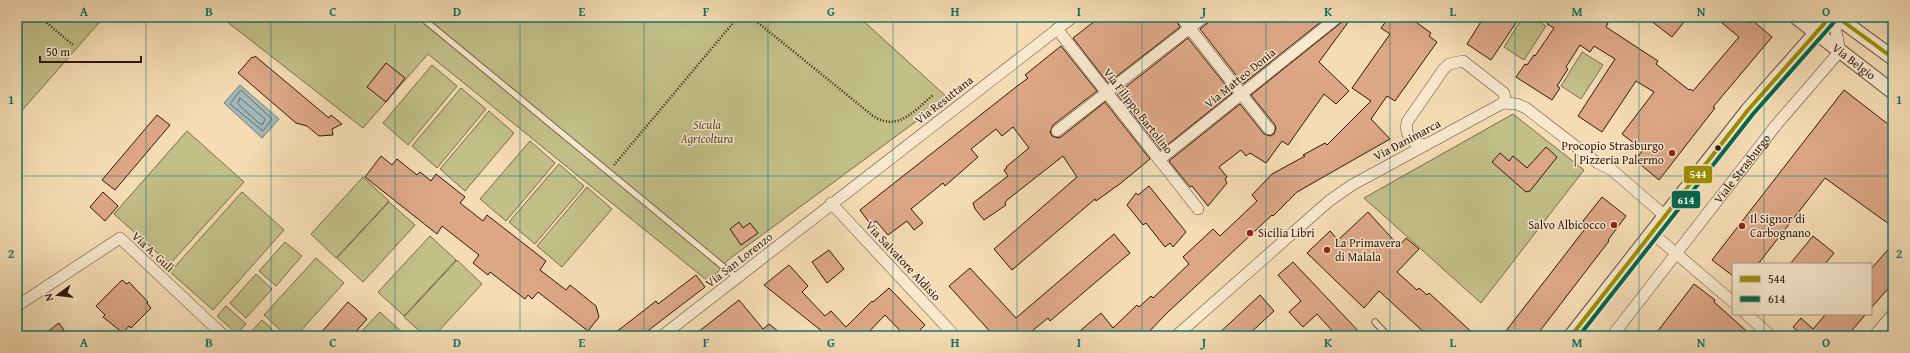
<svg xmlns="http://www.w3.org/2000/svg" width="1910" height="353" font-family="'Gentium Book Plus',serif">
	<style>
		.green { fill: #c2bf89; stroke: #796b4a }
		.water { fill: #a2b9b9; stroke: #747873 }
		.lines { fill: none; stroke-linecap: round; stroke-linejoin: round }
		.shore { stroke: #696862; stroke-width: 1 }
		.building { fill: #dda786; stroke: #30170a }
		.service-casing { stroke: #614834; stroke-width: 7 }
		.minor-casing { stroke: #614834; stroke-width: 12 }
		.tertiary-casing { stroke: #614834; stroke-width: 16 }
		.path { stroke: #30170a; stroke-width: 2.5; stroke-dasharray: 1 2; stroke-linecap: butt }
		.service { stroke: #f8e8ce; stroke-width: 5.5 }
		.minor { stroke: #f8e8ce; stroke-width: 11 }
		.tertiary { stroke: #f8e8ce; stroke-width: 14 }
		.bus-1-casing { stroke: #f8e8ce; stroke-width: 7 }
		.bus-2-casing { stroke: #f8e8ce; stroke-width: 7 }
		.bus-1 { stroke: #9c8f00; stroke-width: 4 }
		.bus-2 { stroke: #00664c; stroke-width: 4 }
		.grid { fill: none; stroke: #0f766e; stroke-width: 1; stroke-opacity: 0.55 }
		.bus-dot { fill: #30170a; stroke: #f8e8ce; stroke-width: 1.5 }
		.poi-dot { fill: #8f2418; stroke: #f8e8ce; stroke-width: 1.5 }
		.labels { text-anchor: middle; stroke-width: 3; stroke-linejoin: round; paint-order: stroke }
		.street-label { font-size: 12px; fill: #30170a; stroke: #f8e8ce }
		.park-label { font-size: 12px; font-style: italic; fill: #5c4930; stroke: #f8e8ce }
		.poi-label { font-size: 12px; fill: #30170a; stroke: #f8e8ce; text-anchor: start }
		.line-badge { stroke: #f8e8ce; stroke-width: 1.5 }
		.badge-label { font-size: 11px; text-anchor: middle; font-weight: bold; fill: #fff }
		.neatline { fill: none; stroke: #0f766e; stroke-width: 1.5 }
		.grid-label { font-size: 13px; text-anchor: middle; font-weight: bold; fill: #0f766e }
	</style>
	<rect width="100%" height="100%" fill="#f5dcb4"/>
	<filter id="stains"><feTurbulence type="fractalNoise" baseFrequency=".005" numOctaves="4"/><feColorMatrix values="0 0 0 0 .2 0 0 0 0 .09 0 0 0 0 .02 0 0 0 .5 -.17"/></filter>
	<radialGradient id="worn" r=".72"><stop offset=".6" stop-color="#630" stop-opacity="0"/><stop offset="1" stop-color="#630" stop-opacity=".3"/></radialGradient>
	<path class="green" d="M17 17H104L18 115 17 114Z
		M221 17H859L948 98 728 260 709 282 428 54 363 128Z
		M1523 17H1532L1546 26 1524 60 1504 47Z
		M1582 52 1603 65 1581 99 1561 86Z
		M432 65 457 86 408 145 383 123Z
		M461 88 486 109 437 168 412 146Z
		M489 111 514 133 465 191 440 169Z
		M1513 114 1584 170 1481 303 1364 198Z
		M187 131 244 182 170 264 114 214Z
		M530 141 555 163 506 221 480 199Z
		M559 164 584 186 535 244 509 222Z
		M363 177 389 201 336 258 311 234Z
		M587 187 612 209 562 267 537 246Z
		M242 192 284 230 213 310 170 272Z
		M389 202 415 225 363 282 337 258Z
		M430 236 456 260 404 316 378 292Z
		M285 242 302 256 276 286 259 271Z
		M316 258 344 283 296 336H287L264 315Z
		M457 260 482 284 434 336H425L404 317Z
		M256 274 272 289 246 318 230 303Z
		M226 306 246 324 237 334 217 316Z
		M380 312 406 336H357Z
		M262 320 272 329 266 336H247Z"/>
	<path class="water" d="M240 85 279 119 262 138 224 103Z"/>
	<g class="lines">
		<path class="shore" d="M242 91 272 119 263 131 230 104 239 92Z
			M240 98 265 119 263 124H260L238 104Z"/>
	</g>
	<path class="building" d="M1100 17H1174L1180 27 1108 83 1073 38Z
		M1211 17H1327L1243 84 1200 29 1209 22Z
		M1345 17H1352L1319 62 1349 91 1336 104 1324 94 1288 145 1282 141 1266 163 1250 153 1246 156 1241 150 1219 167 1227 177 1225 179 1227 183 1208 206 1192 186 1190 187 1169 161 1240 104 1264 134 1270 136 1274 134 1276 128 1275 125 1251 95 1342 22Z
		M1389 17H1409L1431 33 1429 36 1437 42 1395 101 1387 96 1371 119 1390 139 1297 192 1273 216 1272 215 1255 231 1167 313 1145 336H1074L1101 313 1113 328 1137 305 1139 307 1151 296 1153 298 1189 264 1183 257 1213 229 1220 236 1257 201 1252 195 1272 174 1305 156 1303 155 1325 143 1327 145 1371 101 1352 88 1390 34 1381 28Z
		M1484 17H1520L1491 60 1467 44Z
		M1551 17H1599L1608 23 1606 27 1658 61 1656 64 1689 90 1690 89 1693 91 1739 37 1715 17H1744L1751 23 1752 20 1772 37 1713 107 1715 108 1659 180 1635 160 1643 150 1622 134 1654 92 1636 81 1602 132 1578 116 1615 59 1594 46 1590 52 1580 45 1566 67 1568 69 1557 86 1560 88 1552 100 1516 77 1525 64 1527 65 1534 55 1535 56 1554 28 1547 24Z
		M1646 17H1688L1672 37Z
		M1188 38 1232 93 1161 150 1117 94Z
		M1061 46 1097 91 1053 125 1050 132 1052 136 1058 138 1061 137 1105 102 1150 159 1121 183 1096 201 1095 199 1012 270 994 249 1077 177 1063 156 1007 200 1005 203 1006 205 984 220 975 209 973 203 1008 176 1004 170 1007 168 1006 167 1029 148 1013 127 1002 136 996 129 971 149 978 157 945 186 943 183 911 209 923 223 914 230 907 221 888 235 876 221 871 225 860 210 1016 87 1028 78 1025 75Z
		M255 56 329 118 331 115 342 124 332 129 333 135 319 136 307 126 296 123 238 73 252 57 253 58Z
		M386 63 405 78 386 102 367 87Z
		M1844 90 1893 128V227L1825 178 1758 264H1733V276L1712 260Z
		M157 115 170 125 115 190 102 180Z
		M1546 147 1557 157 1530 191 1526 192 1492 162 1500 153 1509 161 1513 156 1527 168Z
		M381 156 392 165 397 159 417 175 420 172 431 181 436 174 465 197 460 203 483 221 487 215 546 261 540 270 566 290 570 285 596 306 599 317 588 331 538 292 532 299 528 295 525 299 490 272 488 275 473 263 479 255 442 226 437 234 365 177Z
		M1149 186 1186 232 1173 247 1170 243 1165 247 1146 223 1143 225 1127 205 1136 193 1138 195Z
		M103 192 118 206 105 221 90 207Z
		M1602 197 1626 216 1608 240 1609 241 1536 336H1502L1588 225 1583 221Z
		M1368 212 1399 246 1406 238 1419 249 1397 272 1417 290 1419 288 1427 295 1429 293 1476 336H1428L1379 291 1364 308 1307 253 1330 231 1338 240Z
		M739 222 743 228 750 223 758 233 741 245 730 229Z
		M1114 234 1130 253 1050 321 1048 318 1026 336H994L949 286 970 268 1016 318Z
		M1813 236 1834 253 1825 264H1790Z
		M1893 244V283L1871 308V269Z
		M829 250 844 269 827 283 812 262Z
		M1293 262 1363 336H1337L1317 314 1303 327 1289 312 1301 301 1278 275Z
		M789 265 808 286 802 292 825 316 831 311 846 327 872 301 873 302 889 288 925 325 914 336H905L885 315 865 336H828L764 285Z
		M696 275 705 287 641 336H611L656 301 658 304Z
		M122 280 127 284 129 282 148 302 147 303 151 308 131 328 129 326 123 333 103 317 105 315 96 306Z
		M1694 284 1715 300 1714 302 1752 336H1654Z
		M1260 295 1274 311 1247 336H1216Z
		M739 300 763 329 769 324 784 336H693Z
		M348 302 367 319 352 336H318Z
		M1826 314H1866L1847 336H1803L1793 327 1801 318 1813 329Z
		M59 323 68 336H42Z"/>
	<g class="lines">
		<defs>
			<path id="service" d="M421 17 737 278
				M1375 322 1388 336"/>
			<g id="minor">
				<path d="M1181 17 1269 129"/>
				<path d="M1057 29 1198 209"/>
				<path d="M1057 131 1204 17"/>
				<path d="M1427 144 1419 145C1409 140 1405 133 1407 122L1443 70 1449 64 1463 61 1504 93 1505 100 1503 103"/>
				<path d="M1159 160 1338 17"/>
				<path d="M831 203 955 336"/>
				<path d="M1651 232 1733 302"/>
				<path d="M17 306 120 238 224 336"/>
				<path d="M1746 314 1771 336"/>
				<path d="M662 336 1073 17"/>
				<path d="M1176 336 1329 201 1352 185 1503 103 1517 104 1526 108 1596 162 1612 170 1664 215"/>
				<path id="s1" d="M1612 336 1777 124 1840 51 1833 17"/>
				<path d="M1874 336 1893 314"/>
			</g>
			<g id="tertiary">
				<path id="s2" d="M1796 17 1893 92"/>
				<path d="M1837 17 1893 58"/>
				<path d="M1571 336 1748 110 1830 17"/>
			</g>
		</defs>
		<use href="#service" class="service-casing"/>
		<use href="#minor" class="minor-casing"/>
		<use href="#tertiary" class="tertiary-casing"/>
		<path class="path" d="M40 17 73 45
			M751 17 873 116C898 132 914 111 933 95
			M614 165 738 17"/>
		<use href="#service" class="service"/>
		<use href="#minor" class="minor"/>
		<use href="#tertiary" class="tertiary"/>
		<defs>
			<path id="bus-1" d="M1837 17 1893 58
				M1571 336 1748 110 1830 17"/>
			<path id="bus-2" d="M1579 336 1753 114 1835 21"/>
		</defs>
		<use href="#bus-1" class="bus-1-casing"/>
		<use href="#bus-2" class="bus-2-casing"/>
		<use href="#bus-1" class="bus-1"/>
		<use href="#bus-2" class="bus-2"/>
	</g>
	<path class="grid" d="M146 17V336M271 17V336M395 17V336M520 17V336M644 17V336M768 17V336M893 17V336M1017 17V336M1142 17V336M1266 17V336M1390 17V336M1515 17V336M1639 17V336M1764 17V264M17 176H1893M1764 314V336"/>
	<circle class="bus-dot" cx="1718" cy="148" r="3.5"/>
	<g class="poi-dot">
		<circle cx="1672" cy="153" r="4"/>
		<circle cx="1614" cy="225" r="4"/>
		<circle cx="1742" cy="226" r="4"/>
		<circle cx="1250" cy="233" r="4"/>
		<circle cx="1327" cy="250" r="4"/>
	</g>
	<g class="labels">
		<g class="street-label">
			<text dy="4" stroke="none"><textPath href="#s2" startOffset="73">Via Belgio</textPath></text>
			<text transform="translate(1240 78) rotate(-39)" y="4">Via Matteo Donia</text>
			<text transform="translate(944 100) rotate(-38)" y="4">Via Resuttana</text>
			<text transform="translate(1138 111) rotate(52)" y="4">Via Filippo Bartolino</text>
			<text transform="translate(1407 140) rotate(-28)" y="4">Via Danimarca</text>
			<text dy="4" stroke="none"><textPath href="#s1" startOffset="212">Viale Strasburgo</textPath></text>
			<text transform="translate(153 252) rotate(43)" y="4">Via A. Gulì</text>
			<text transform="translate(739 260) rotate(-38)" y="4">Via San Lorenzo</text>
			<text transform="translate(903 261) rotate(47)" y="4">Via Salvatore Aldisio</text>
		</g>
		<g class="park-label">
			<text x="707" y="129">Sicula<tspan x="707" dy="14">Agricoltura</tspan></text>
		</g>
		<g class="poi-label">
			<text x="1664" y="150" text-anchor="end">Procopio Strasburgo<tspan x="1664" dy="14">| Pizzeria Palermo</tspan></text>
			<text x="1750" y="223">Il Signor di<tspan x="1750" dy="14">Carbognano</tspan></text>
			<text x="1606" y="229" text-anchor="end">Salvo Albicocco</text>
			<text x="1258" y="237">Sicilia Libri</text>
			<text x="1335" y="247">La Primavera<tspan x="1335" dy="14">di Malala</tspan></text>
		</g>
	</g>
	<g class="line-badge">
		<rect x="1683" y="165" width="30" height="19" rx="4" fill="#9c8f00"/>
		<rect x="1671" y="190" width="30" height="19" rx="4" fill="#00664c"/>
	</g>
	<g class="badge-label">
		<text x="1698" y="178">544</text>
		<text x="1686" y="204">614</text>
	</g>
	<rect width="1910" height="353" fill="none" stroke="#f5dcb4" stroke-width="44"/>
	<rect x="1732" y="263" width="140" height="52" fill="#f8e8ce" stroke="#a89480"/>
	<rect x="1740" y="276" width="20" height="6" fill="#9c8f00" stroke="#a89480"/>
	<text x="1768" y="283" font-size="12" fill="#30170a">544</text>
	<rect x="1740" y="296" width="20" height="6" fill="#00664c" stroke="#a89480"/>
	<text x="1768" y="303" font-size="12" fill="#30170a">614</text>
	<g transform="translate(58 295) rotate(255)" stroke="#f8e8ce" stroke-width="3" paint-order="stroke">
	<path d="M0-3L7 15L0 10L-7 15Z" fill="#30170a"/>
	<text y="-6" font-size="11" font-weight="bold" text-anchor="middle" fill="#30170a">N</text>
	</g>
	<path d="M40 56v6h101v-6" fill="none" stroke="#30170a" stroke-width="2"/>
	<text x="46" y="56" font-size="12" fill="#30170a" stroke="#f8e8ce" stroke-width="3" paint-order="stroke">50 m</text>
	<rect x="22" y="22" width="1866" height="309" class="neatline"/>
	<g class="grid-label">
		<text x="84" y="16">A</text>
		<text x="209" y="16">B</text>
		<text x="333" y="16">C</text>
		<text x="457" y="16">D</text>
		<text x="582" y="16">E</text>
		<text x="706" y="16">F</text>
		<text x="831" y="16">G</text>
		<text x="955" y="16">H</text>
		<text x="1079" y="16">I</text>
		<text x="1204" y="16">J</text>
		<text x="1328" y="16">K</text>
		<text x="1453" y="16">L</text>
		<text x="1577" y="16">M</text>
		<text x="1701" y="16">N</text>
		<text x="1826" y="16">O</text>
		<text x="11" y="104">1</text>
		<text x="1899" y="104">1</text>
		<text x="11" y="258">2</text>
		<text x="1899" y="258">2</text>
		<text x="84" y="347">A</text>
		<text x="209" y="347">B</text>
		<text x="333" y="347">C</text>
		<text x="457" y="347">D</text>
		<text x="582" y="347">E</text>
		<text x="706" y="347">F</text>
		<text x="831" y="347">G</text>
		<text x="955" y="347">H</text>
		<text x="1079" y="347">I</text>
		<text x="1204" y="347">J</text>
		<text x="1328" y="347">K</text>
		<text x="1453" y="347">L</text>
		<text x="1577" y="347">M</text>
		<text x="1701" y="347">N</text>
		<text x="1826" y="347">O</text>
	</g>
	<rect width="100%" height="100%" filter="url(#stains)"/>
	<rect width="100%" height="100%" fill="url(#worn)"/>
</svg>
